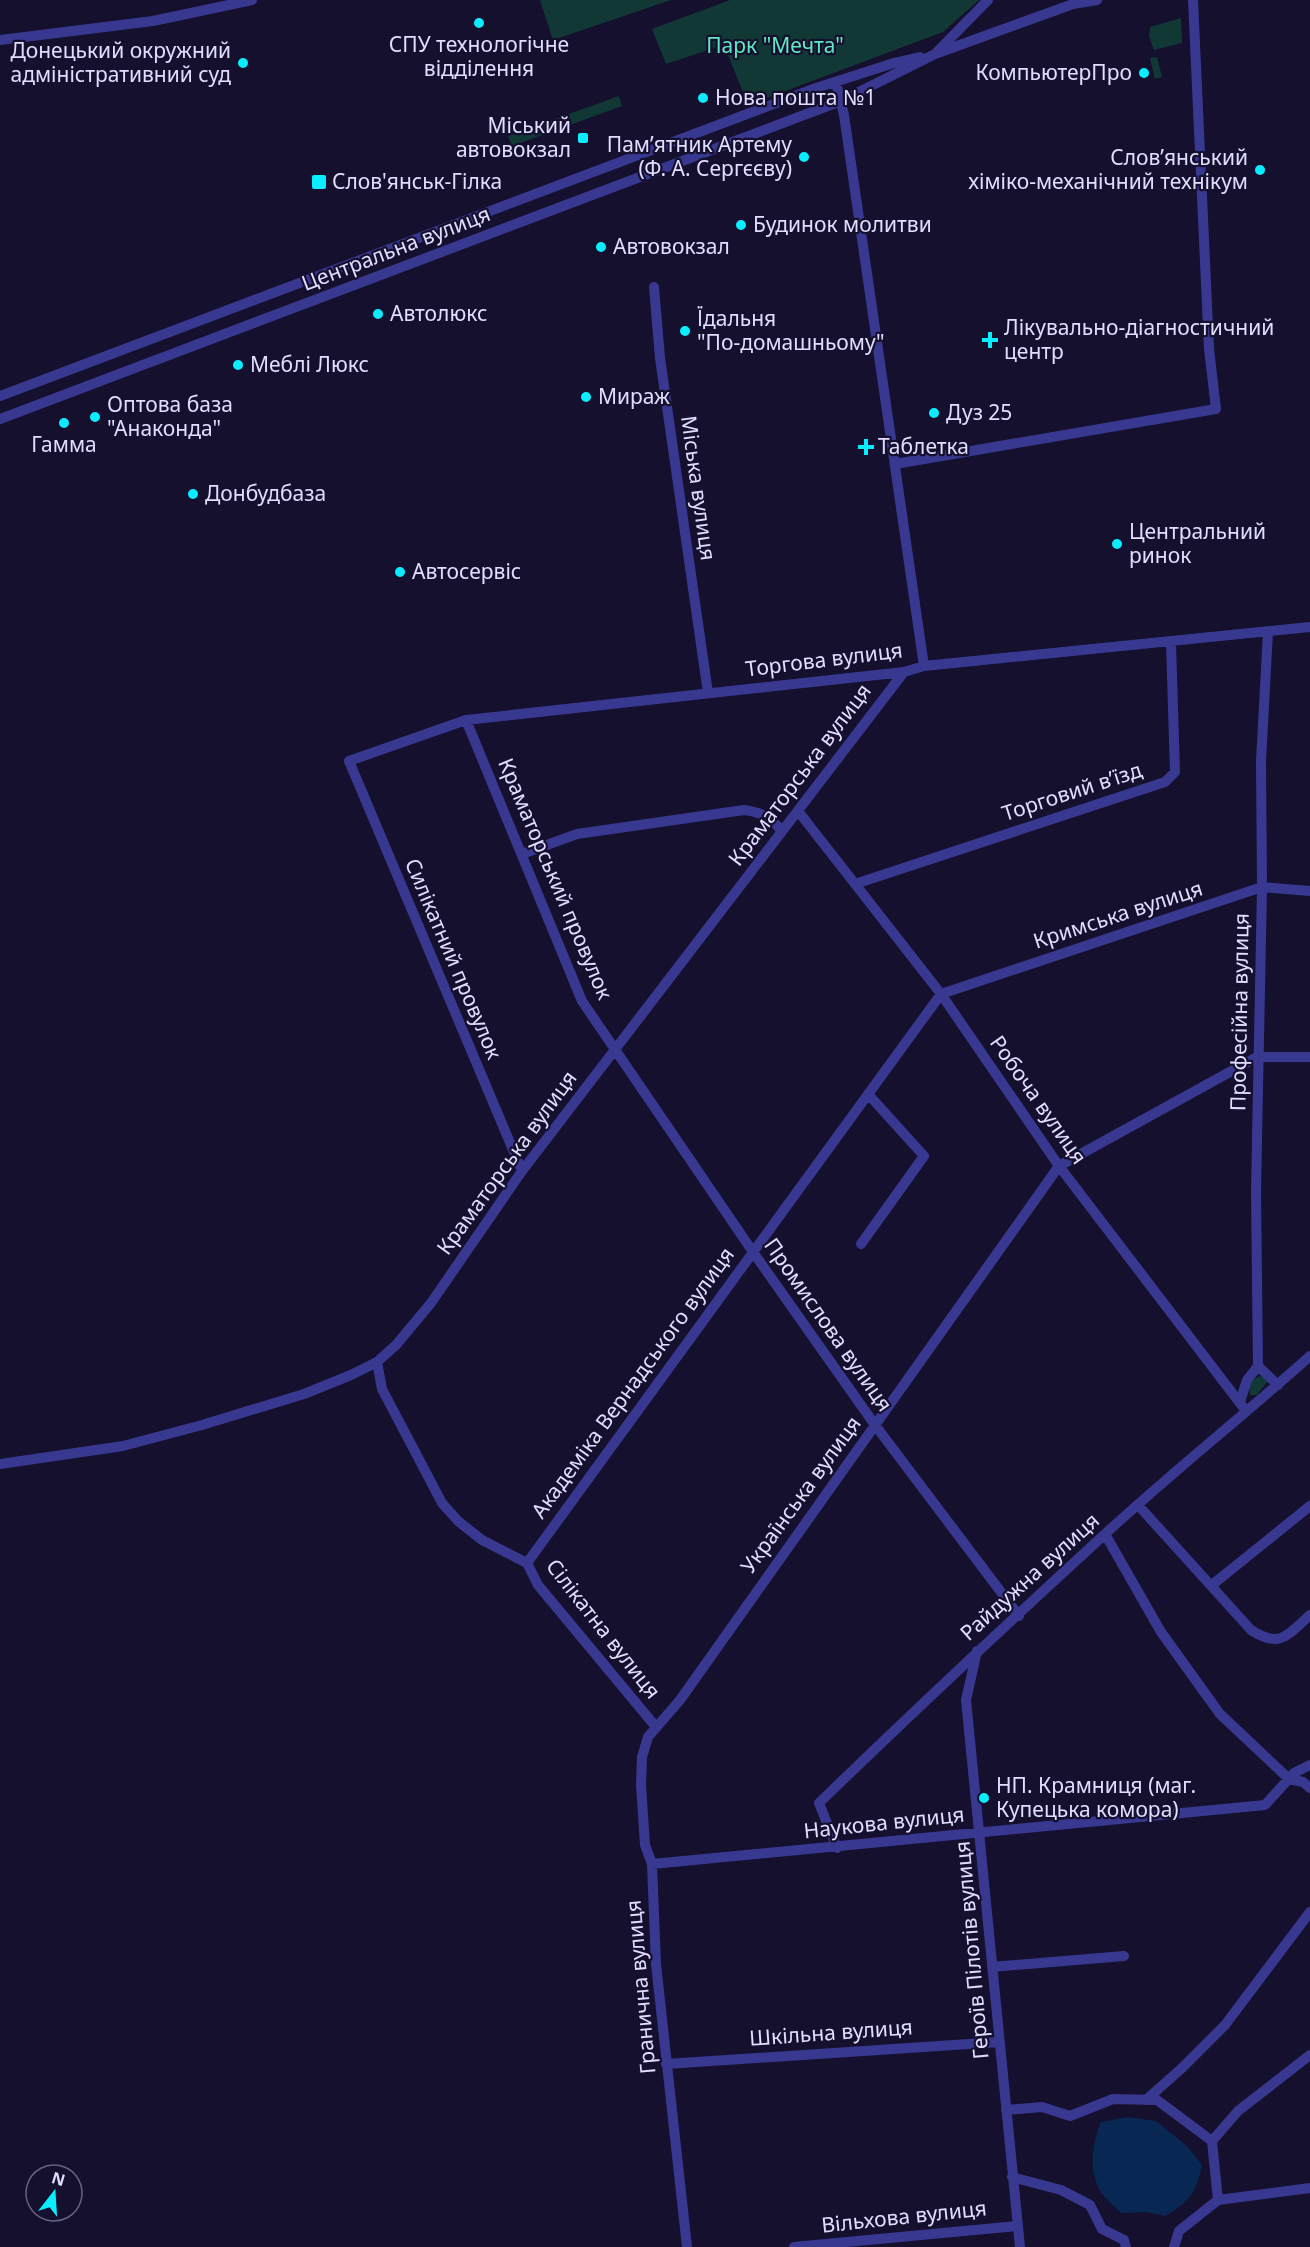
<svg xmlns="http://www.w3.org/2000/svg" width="1310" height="2247" font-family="'Noto Sans',sans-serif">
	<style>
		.green { fill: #123836 }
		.water { fill: #092753 }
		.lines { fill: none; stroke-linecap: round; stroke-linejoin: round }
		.minor { stroke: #393890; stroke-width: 10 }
		.poi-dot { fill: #09edff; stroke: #14102e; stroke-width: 2 }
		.labels { text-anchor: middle; stroke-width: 4.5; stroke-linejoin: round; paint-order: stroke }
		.poi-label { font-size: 21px; fill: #e0ddff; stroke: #14102e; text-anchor: start }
		.park-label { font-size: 21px; fill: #5fe8c3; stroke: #14102e }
		.street-label { font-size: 21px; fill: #e0ddff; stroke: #14102e }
	</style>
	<rect width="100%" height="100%" fill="#14102e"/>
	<path class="green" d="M540 0H671L553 40Z
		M730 0H979L943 32 748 105 724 45 666 64 652 29Z
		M1181 18 1182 43 1154 50 1149 36 1150 27Z
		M1157 57 1162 77 1155 79 1150 58Z
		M619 96 622 106 512 146 508 136Z
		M1260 1376 1268 1381 1257 1395H1250L1249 1382Z"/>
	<path class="water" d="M1128 2117 1156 2121 1188 2147 1202 2165C1196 2193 1191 2200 1166 2216L1146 2212 1121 2213C1115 2206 1106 2200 1101 2192 1088 2171 1092 2143 1101 2122Z"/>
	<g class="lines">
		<path class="minor" d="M0 40 153 21 252 0
			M937 52 988 0
			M836 83 844 115 924 666
			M654 287 660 358 708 693
			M0 396 816 88 894 63 920 57
			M0 419 841 101 935 54 1073 4 1097 0
			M895 464 1216 409 1209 349 1193 0
			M1268 632 1261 761 1262 887 1256 1191 1258 1366 1278 1385
			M466 720 582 1001 753 1252 875 1425 1019 1616
			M798 811 941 994 1059 1166 1246 1411
			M522 854 577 834 744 810C761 812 771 818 782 831
			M855 884 1165 782 1175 772 1171 643
			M522 1171 349 761 466 720 904 672 924 666 1310 627
			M861 1244 924 1156 868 1094
			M377 1362 382 1389 442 1503 458 1521 482 1540 527 1563 538 1585 656 1727
			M1240 1402 1247 1380 1258 1366
			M0 1464 123 1446 202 1425 304 1394 351 1375 377 1362 396 1345 431 1303 522 1171 904 672
			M1138 1505 1251 1630C1280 1649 1288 1635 1310 1615
			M1105 1534 1161 1632 1220 1714 1289 1779 1303 1782 1310 1788
			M527 1563 941 994 1262 887 1310 891
			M1212 1585 1310 1506
			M977 1651 966 1700 1020 2247
			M837 1848 819 1803C913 1712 1008 1623 1104 1535 1171 1473 1242 1417 1310 1356
			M652 1864 1265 1805 1294 1773 1310 1765
			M992 1967 1124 1956
			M666 2064 999 2042
			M1146 2100 1182 2068 1225 2025 1310 1912
			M1006 2110 1042 2107 1070 2116 1113 2099 1157 2100 1212 2141 1218 2200
			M1212 2141 1238 2111 1310 2055
			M1012 2177 1061 2190 1090 2205 1102 2229 1124 2240 1126 2247
			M687 2247 656 1964 652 1864 645 1845 641 1785 642 1757 648 1737 680 1700 1059 1166 1257 1057H1310
			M794 2247 1017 2226
			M1174 2247 1179 2231 1218 2200 1310 2188"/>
	</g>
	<g class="poi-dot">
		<circle cx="479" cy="23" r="6"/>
		<circle cx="243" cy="63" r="6"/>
		<circle cx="1144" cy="73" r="6"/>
		<circle cx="703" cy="98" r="6"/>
		<rect x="577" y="132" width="12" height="12" rx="3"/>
		<circle cx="804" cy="157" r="6"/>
		<circle cx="1260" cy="170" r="6"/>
		<rect x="311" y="174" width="16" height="16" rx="3"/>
		<circle cx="741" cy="225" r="6"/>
		<circle cx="601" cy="247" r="6"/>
		<circle cx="378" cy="314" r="6"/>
		<circle cx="685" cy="331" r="6"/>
		<path d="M987 331h6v6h6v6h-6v6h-6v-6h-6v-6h6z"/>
		<circle cx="238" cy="365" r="6"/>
		<circle cx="586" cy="397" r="6"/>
		<circle cx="934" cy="413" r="6"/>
		<circle cx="95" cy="417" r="6"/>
		<circle cx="64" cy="423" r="6"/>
		<path d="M863 438h6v6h6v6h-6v6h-6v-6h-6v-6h6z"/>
		<circle cx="193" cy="494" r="6"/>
		<circle cx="1117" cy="544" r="6"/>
		<circle cx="400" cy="572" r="6"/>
		<circle cx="984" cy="1798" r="6"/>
	</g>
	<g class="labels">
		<g class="poi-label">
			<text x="479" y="52" text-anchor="middle">СПУ технологічне<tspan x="479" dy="24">відділення</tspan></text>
			<text x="231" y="58" text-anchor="end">Донецький окружний<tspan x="231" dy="24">адміністративний суд</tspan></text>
			<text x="1132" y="80" text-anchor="end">КомпьютерПро</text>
			<text x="715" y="105">Нова пошта №1</text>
			<text x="571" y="133" text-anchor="end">Міський<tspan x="571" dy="24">автовокзал</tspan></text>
			<text x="792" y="152" text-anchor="end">Пам’ятник Артему<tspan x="792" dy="24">(Ф. А. Сергєєву)</tspan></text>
			<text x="1248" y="165" text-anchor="end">Слов’янський<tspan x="1248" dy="24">хіміко-механічний технікум</tspan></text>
			<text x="332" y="189">Слов'янськ-Гілка</text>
			<text x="753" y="232">Будинок молитви</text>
			<text x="613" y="254">Автовокзал</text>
			<text x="390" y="321">Автолюкс</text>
			<text x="697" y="326">Їдальня<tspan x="697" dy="24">"По-домашньому"</tspan></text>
			<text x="1004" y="335">Лікувально-діагностичний<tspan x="1004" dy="24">центр</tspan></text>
			<text x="250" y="372">Меблі Люкс</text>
			<text x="598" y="404">Мираж</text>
			<text x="107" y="412">Оптова база<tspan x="107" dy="24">"Анаконда"</tspan></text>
			<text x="946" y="420">Дуз 25</text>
			<text x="64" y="452" text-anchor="middle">Гамма</text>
			<text x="878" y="454">Таблетка</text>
			<text x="205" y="501">Донбудбаза</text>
			<text x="1129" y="539">Центральний<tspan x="1129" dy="24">ринок</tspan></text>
			<text x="412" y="579">Автосервіс</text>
			<text x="996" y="1793">НП. Крамниця (маг.<tspan x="996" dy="24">Купецька комора)</tspan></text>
		</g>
		<g class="park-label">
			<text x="775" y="53">Парк "Мечта"</text>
		</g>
		<g class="street-label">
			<text transform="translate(396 249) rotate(-21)" y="7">Центральна вулиця</text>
			<text transform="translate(698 488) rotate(82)" y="7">Міська вулиця</text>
			<text transform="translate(824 660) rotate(-7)" y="7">Торгова вулиця</text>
			<text transform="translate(800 775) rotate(-53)" y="7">Краматорська вулиця</text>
			<text transform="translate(1072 792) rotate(-18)" y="7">Торговий в’їзд</text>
			<text transform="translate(555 879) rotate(67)" y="7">Краматорський провулок</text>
			<text transform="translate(1118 915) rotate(-18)" y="7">Кримська вулиця</text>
			<text transform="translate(453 959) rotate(67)" y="7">Силікатний провулок</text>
			<text transform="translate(1240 1012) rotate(-89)" y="7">Професійна вулиця</text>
			<text transform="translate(1038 1100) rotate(55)" y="7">Робоча вулиця</text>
			<text transform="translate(507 1163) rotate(-54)" y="7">Краматорська вулиця</text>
			<text transform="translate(828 1325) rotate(55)" y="7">Промислова вулиця</text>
			<text transform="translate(633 1383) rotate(-54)" y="7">Академіка Вернадського вулиця</text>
			<text transform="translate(801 1495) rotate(-54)" y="7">Українська вулиця</text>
			<text transform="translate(1030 1577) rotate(-42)" y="7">Райдужна вулиця</text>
			<text transform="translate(603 1629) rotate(52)" y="7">Сілікатна вулиця</text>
			<text transform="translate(884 1823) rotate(-6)" y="7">Наукова вулиця</text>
			<text transform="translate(972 1950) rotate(-95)" y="7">Героїв Пілотів вулиця</text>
			<text transform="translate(641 1987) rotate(-95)" y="7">Гранична вулиця</text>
			<text transform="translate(831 2033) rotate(-4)" y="7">Шкільна вулиця</text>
			<text transform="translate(904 2217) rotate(-6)" y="7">Вільхова вулиця</text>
		</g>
	</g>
	<g transform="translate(54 2193) rotate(17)"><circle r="28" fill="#14102e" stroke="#666282" stroke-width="1.5"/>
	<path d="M0-4.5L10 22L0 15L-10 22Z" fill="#09edff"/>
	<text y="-9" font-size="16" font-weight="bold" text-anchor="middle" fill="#e0ddff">N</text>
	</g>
</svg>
